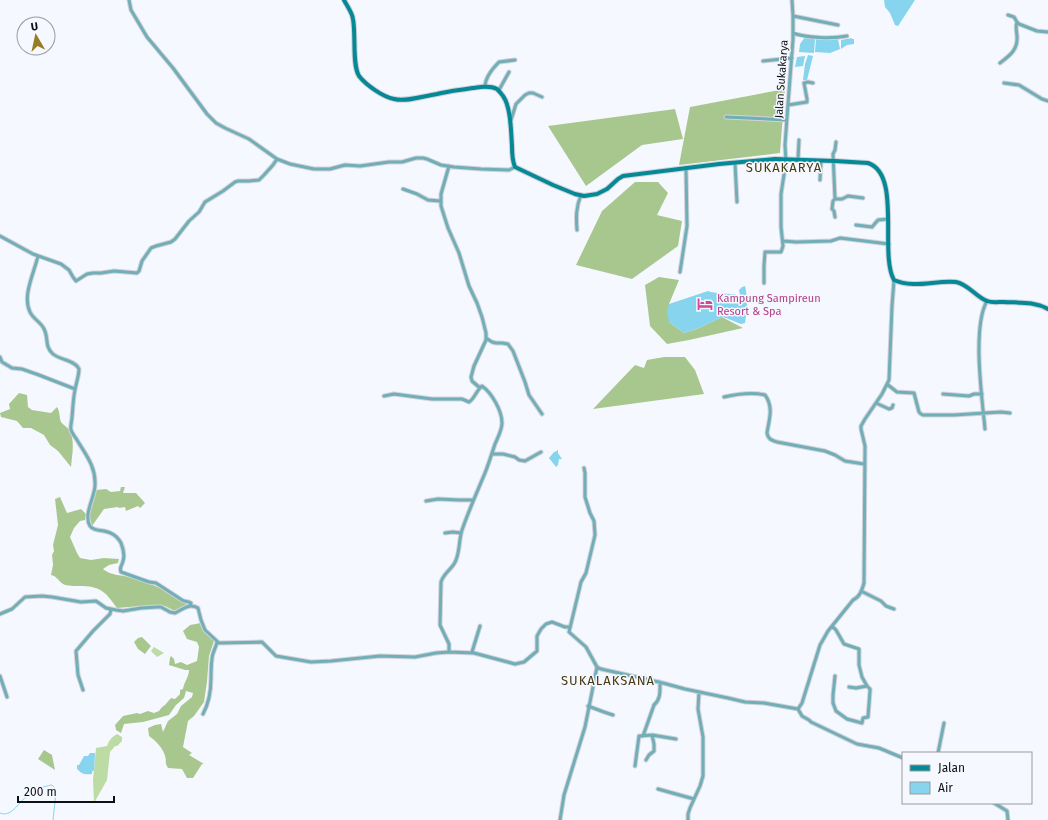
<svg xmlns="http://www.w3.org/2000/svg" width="1048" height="820" font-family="'Fira Sans',sans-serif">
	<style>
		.green { fill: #bddba5 }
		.forest { fill: #a8c78e }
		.water { fill: #86d4ed }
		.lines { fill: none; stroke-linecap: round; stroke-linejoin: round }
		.stream { stroke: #86d4ed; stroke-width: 1 }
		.minor-casing { stroke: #d1d3d9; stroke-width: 5 }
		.secondary-casing { stroke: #d1d3d9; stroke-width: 6 }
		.minor { stroke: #71aeb7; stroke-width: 3 }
		.secondary { stroke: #068997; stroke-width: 4 }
		.labels { text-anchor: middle; stroke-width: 3; stroke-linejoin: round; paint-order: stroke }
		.street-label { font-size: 11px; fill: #0e0f13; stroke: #f6f8ff }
		.hotel-label { font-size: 11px; fill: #b23c85; stroke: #f6f8ff; text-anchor: start }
		.quarter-label { font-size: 13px; letter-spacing: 1px; fill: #473910; stroke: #f6f8ff }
	</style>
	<rect width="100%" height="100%" fill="#f6f8ff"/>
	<path class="green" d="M154 647 164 653 157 657 151 651Z
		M117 734 122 737V741L117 746H115L110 752 107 780 94 803 93 780 96 748 107 746C109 740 112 737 117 734Z"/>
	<path class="forest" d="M785 89 780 153 679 165 690 107Z
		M675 109 683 139 642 145 586 186 548 126Z
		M635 182H658L668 193 657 215 682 221 678 246 632 279 576 265 602 211Z
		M659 277 679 280 669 304V322L684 333 699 328 722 317 743 328 689 340 667 344 650 326 645 285Z
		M664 357H685L695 370 704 394 593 409 635 365 644 368 647 360Z
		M19 393 27 395 28 407 32 410 51 413 57 407C60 411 59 417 61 422 64 426 68 427 70 431 75 442 72 455 71 467L58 451 50 445 44 435 31 428H23L17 421 1 417 0 413 10 409 9 404Z
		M121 487H125L123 493H136L145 503 140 508 138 506 126 511 125 507 119 508 118 507 104 509 92 526C87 514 92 502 96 490L106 489 111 492 120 491Z
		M60 497 67 513 81 509 86 514 85 520 80 521 74 528 70 537 77 553 80 558 91 560 104 558 119 559 118 563 109 565 103 569C109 574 117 575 124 576 138 579 153 584 166 591 173 595 180 601 188 604L175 611 165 606H141L117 608C105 591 100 586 79 586 75 586 67 586 63 584 58 581 58 577 51 575L53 565 52 555 54 551 53 545 58 525 55 499Z
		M201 623 208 634 214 641 209 656 207 682 204 702 194 716 188 721 183 747 192 753 189 755 204 764H202L193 778H187L182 769 168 768C164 762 167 761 165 756 163 748 156 741 149 736L148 728 155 725 161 724 163 732 168 721 177 714 181 706 192 697 193 693 186 691 184 698 176 705 169 715 143 722 124 724 121 733 116 730 115 725 123 716 137 713 140 714 148 711 154 713 159 711 162 707 165 705 171 698 175 699 180 694V690L183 689C184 682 189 677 189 670H185L169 665 170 658 171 656 174 659 175 664 181 662 187 665 197 661 199 647 197 642 187 639 183 631 190 625Z
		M142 637 151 646 145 654 138 649 134 642 138 638Z
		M44 750 52 755 55 770 38 759Z"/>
	<path class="water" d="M884 0H915L898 26 895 25 890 13 885 7Z
		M805 37 815 39 814 53 799 52 800 44Z
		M852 38V39H854V44L847 45 841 49V40Z
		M816 39H838L840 49 830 53 815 52Z
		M808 55 813 56 807 80H803L805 64Z
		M805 56 803 66 795 67 797 57Z
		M745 286C748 298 747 310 745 323L741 324 726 318 722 317 699 328 684 333 669 322 667 312 669 304 708 291C711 293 729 294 735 294L736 296 740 295 739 290 742 287Z
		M558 449V453L562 459H559L558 465 556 467 549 458 554 452 557 451Z
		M90 753H95L94 770 92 772V774C85 775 82 774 77 769V765H79L84 756H88Z"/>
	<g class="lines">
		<path class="stream" d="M0 813C11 818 18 803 26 797 33 791 43 786 52 785L56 789V792L53 820"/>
		<defs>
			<path id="minor" d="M129 0 131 10 147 37 173 68 207 114 216 123 225 128 249 139 277 159 290 164 314 169H330L345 165 360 166 389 162H402L416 158H423L427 159 441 165 454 167 481 169 509 170 515 167
				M1008 15 1014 17 1017 22 1019 24 1037 31 1048 32
				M793 16 838 25
				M793 33C807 38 832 39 847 36
				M763 61 792 58
				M1000 63C1009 56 1018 50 1017 37 1017 32 1015 27 1017 22
				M1004 83 1019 85 1042 99 1048 101
				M485 87C485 78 493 68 499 62L515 60
				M499 90 509 72
				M788 105 807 102V99L804 83 808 82 813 83
				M726 117 787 120
				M511 120 516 104 525 95 529 93H533L542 97
				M798 160 799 140
				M735 163 737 202
				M820 180 821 161
				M403 189 417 194 428 200 440 201
				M835 199H842L848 196 863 198
				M835 217 834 211 832 209 833 201 835 199 833 154 835 150 836 142
				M856 225 872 227 878 220 888 219
				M577 230C576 217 576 207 581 195
				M0 236 33 254 61 264 69 270 73 277 76 281 87 274 93 273H101L114 271 137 273 139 271 142 261 151 248 156 246 171 242 175 239 189 221 199 212 205 202 223 191 235 182 238 181H249L259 180 264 175 273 165 277 159
				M783 241 796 242 831 241 840 238 889 244
				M38 256C34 273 22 296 30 312 33 319 41 322 44 329 49 338 44 346 53 354 60 360 75 360 79 369 79 376 76 383 75 390 73 399 73 408 72 417 72 421 70 426 71 430 72 433 75 437 77 440 86 455 96 467 95 485 95 497 83 515 90 526 95 534 112 526 121 543 123 548 125 555 123 561 122 566 119 567 121 572L149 582 156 583 182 600C185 602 188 601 191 603L190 605
				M680 272 687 226 686 169
				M764 283V266L765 252H781L783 246 781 227V194L786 162 785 145 788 104 793 39V16L792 0
				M486 338 492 342 496 343H502L508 344 513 351 525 382 529 395 542 414
				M0 357 2 362 12 368 22 369 39 375 75 389
				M888 385 897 392 914 393 919 412 921 414 923 415H954L1001 412 1010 413
				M943 394 969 396 974 394H982
				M384 396 394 394 432 399H462L469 402C474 399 476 392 480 388
				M724 397C737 394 752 392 765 395 774 407 769 420 767 433 768 439 771 440 777 442L825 451 835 455 845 461 864 464
				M876 403 889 409 892 408 893 405
				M985 429C982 398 972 327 987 301
				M492 454H503L515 457 519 460 525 461 541 452
				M584 468 585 473V497L590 513 594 521 595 535 586 573 581 582 569 632 586 647 597 667 601 669 663 683 685 689 728 698 745 702 764 703 798 709 802 716 809 720 811 722 857 744 879 748 903 758
				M426 501 438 499 459 500H473
				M445 533 453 532 461 533
				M861 591 881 601 886 606 894 609
				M0 614 12 609 25 597 42 596 52 597 81 602 96 601 106 608 116 610 123 611 141 608 157 607H161L170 612 175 613C183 609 189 603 198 608L201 620 205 630 219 643 262 642 276 656 311 662 331 661 380 656 415 657 436 653 449 652 474 653 515 664 524 662 537 651V636L541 629 546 624 552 622 565 627H570
				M832 626 836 630 844 644 859 649V665L862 677 867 686 856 688 849 687
				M449 652V644L440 625 441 582C444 572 453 569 456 560 460 550 459 539 462 530 469 510 477 492 485 473 489 463 492 453 495 444 498 437 502 430 502 423 502 411 492 393 482 386L480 388 472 381 471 377 474 366 486 340V333L482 317 477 303 469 286 459 253 448 228 441 206V194L449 166
				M472 652 480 626
				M0 676 7 697
				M835 676 833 695V703L836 711 847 719 862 723 863 718 868 717 870 691V689L867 686
				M83 690 78 675 76 651 93 631 110 614 111 609
				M588 706 604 712 613 715
				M798 709 802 703 820 645 828 631 853 600C860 597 862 590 864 583L865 446 861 429V426L865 419 882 394 889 380 892 306 894 280
				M203 714C209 703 211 691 211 678 211 672 211 666 212 659 212 653 216 648 217 642
				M643 736 654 705C661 699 660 691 660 682
				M938 753 944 723
				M646 760 649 755 654 751V744L652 735
				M635 766 639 736 652 735 676 739
				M658 789 694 799
				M994 803 1007 811 1008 820
				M560 820 564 795 585 727 597 667
				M688 820V814L690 808 700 786 703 776V737L698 709 699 692"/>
			<path id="secondary" d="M344 0C347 6 352 12 353 19 356 35 352 65 359 76 366 85 383 97 394 99 408 102 423 96 437 94 449 91 461 90 473 88 480 87 489 85 497 89 499 91 501 93 503 96 511 107 511 132 512 146 512 153 512 160 515 167L553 185 575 194 584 196 597 194 607 189 618 179 623 176 719 164 775 159 835 161 868 163C902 174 879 254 894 280 914 289 935 280 956 282 968 284 976 297 987 301 992 303 998 302 1003 302 1019 303 1034 301 1048 309"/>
		</defs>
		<use href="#minor" class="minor-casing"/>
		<use href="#secondary" class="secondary-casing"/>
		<use href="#minor" class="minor"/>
		<use href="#secondary" class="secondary"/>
	</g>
	<defs>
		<symbol id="hotel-bare" viewBox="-9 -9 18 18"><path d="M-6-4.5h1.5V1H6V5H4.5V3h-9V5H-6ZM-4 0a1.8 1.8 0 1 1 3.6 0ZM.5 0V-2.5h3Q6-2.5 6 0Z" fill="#d1479c" stroke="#f6f8ff" stroke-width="2.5" paint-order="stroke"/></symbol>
	</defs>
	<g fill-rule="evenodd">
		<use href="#hotel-bare" x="694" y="293" width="22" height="22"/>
	</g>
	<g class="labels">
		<g class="street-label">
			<text transform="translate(781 79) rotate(-86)" y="4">Jalan Sukakarya</text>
		</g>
		<g class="hotel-label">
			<text x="717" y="302">Kampung Sampireun<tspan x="717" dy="13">Resort &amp; Spa</tspan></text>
		</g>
		<g class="quarter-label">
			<text x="784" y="172">SUKAKARYA</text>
			<text x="608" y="685">SUKALAKSANA</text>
		</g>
	</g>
	<rect x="902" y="752" width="130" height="52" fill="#f6f8ff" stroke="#999ba1"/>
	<rect x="910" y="765" width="20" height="6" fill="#068997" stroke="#999ba1"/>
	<text x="938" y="772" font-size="12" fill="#0e0f13">Jalan</text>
	<rect x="910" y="782" width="20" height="12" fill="#86d4ed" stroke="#999ba1"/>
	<text x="938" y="792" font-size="12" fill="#0e0f13">Air</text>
	<g transform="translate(36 36) rotate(351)"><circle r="19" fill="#f6f8ff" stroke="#999ba1"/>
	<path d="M0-3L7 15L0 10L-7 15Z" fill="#967c23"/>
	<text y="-6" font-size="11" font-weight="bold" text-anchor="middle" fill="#0e0f13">U</text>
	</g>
	<path d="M18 796v6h96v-6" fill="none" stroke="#0e0f13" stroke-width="2"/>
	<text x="24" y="796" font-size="12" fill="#0e0f13" stroke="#f6f8ff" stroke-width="3" paint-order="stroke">200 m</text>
</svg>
